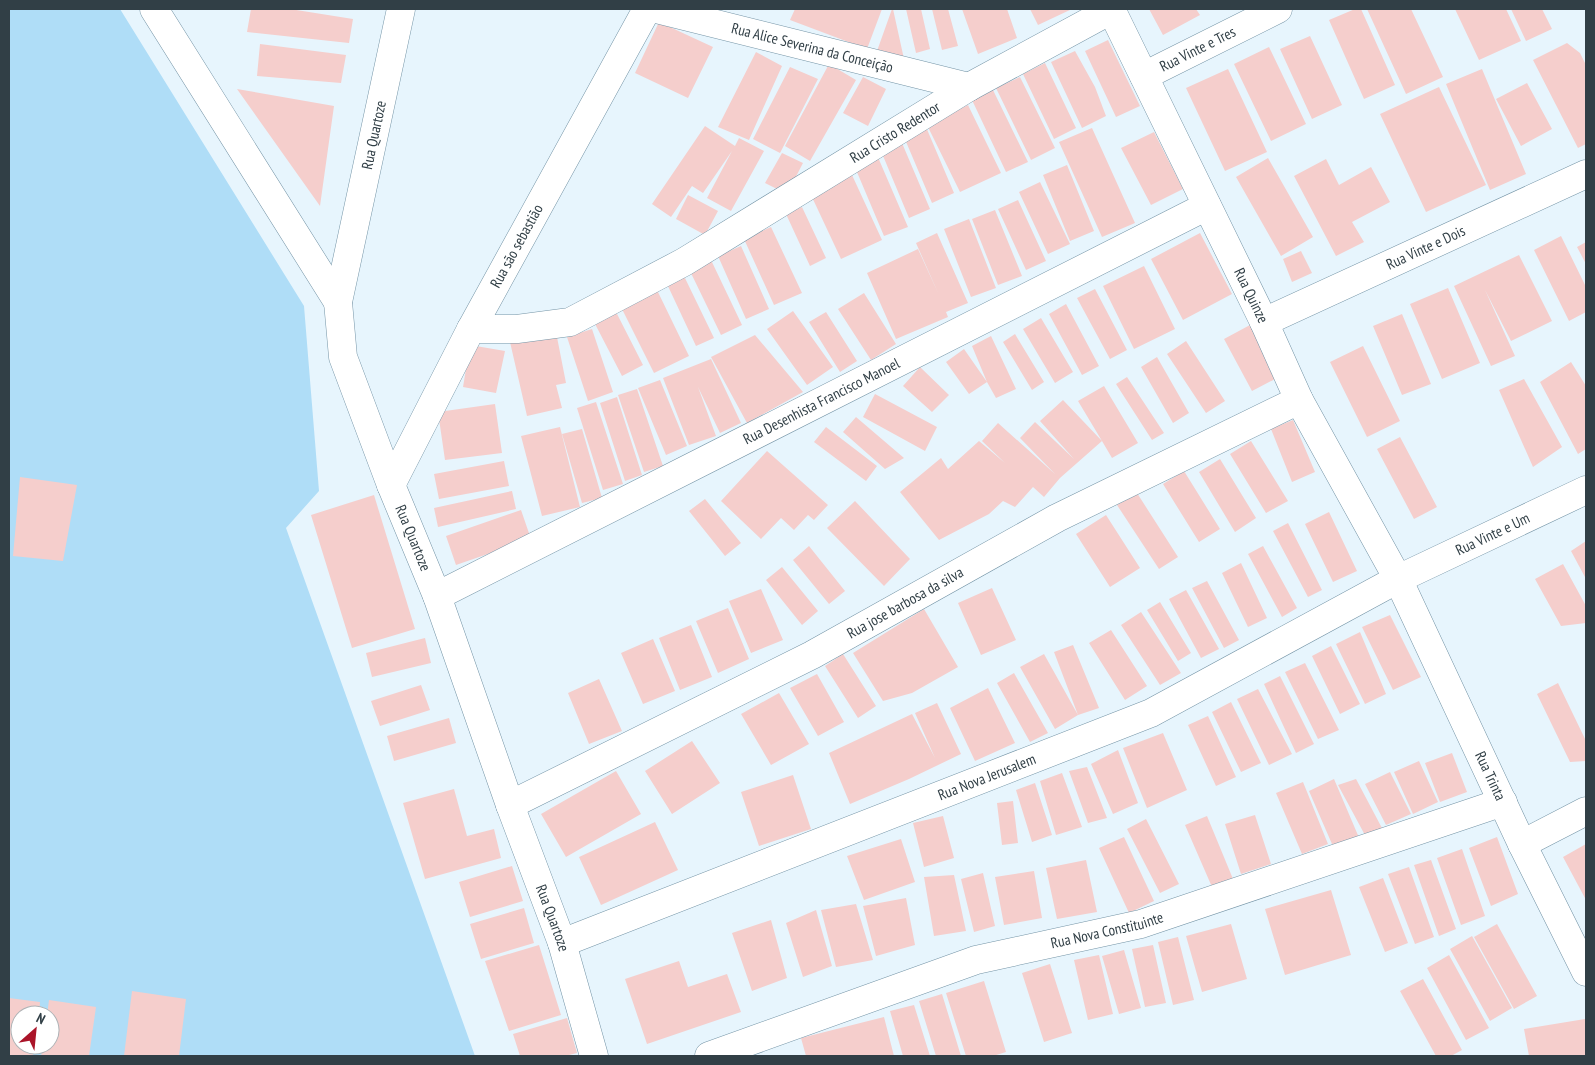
<svg xmlns="http://www.w3.org/2000/svg" width="1595" height="1065" font-family="'PT Sans Narrow',sans-serif">
	<style>
		.green { fill: #afddf7; fill-rule: evenodd }
		.building { fill: #f5cecc }
		.lines { fill: none; stroke-linecap: round; stroke-linejoin: round }
		.minor-casing { stroke: #7494a6; stroke-width: 29 }
		.tertiary-casing { stroke: #7494a6; stroke-width: 29 }
		.minor { stroke: #fff; stroke-width: 28 }
		.tertiary { stroke: #fff; stroke-width: 28 }
		.labels { text-anchor: middle; stroke-width: 4; stroke-linejoin: round; paint-order: stroke }
		.street-label { font-size: 15px; fill: #313f46; stroke: #fff }
	</style>
	<rect width="100%" height="100%" fill="#e7f5fd"/>
	<path class="green" d="M9 9H120L304 306 319 491 286 528 475 1056H9ZM20 1015H50V1045H20Z"/>
	<path class="building" d="M251 9H290L353 19 349 43 247 32Z
		M795 9H882L867 49 790 20Z
		M892 9H893L904 59 877 51Z
		M906 9H921L930 49 916 53Z
		M932 9H948L958 46 942 50Z
		M962 9H1007L1017 38 978 54Z
		M1030 9H1072L1038 25Z
		M1149 9H1196L1200 15 1163 35Z
		M1355 9H1361L1395 85 1364 99 1329 20Z
		M1367 9H1411L1443 77 1406 94Z
		M1455 9H1506L1521 41 1479 60Z
		M1511 9H1542L1552 29 1526 41Z
		M659 22 713 47 688 98 635 73Z
		M1310 36 1342 105 1312 119 1280 49Z
		M1108 40 1140 106 1116 117 1085 51Z
		M1567 43 1580 53 1586 65V144L1578 148 1533 60Z
		M260 44 346 55 341 83 257 76Z
		M1269 47 1306 124 1271 141 1234 64Z
		M1075 51 1095 87 1106 116 1082 128 1051 62Z
		M756 52 782 66 749 140 718 127Z
		M1045 63 1076 128 1054 139 1023 74Z
		M829 64 856 80 810 161 785 146Z
		M790 67 818 79 780 153 753 139Z
		M1228 69 1267 152 1225 171 1186 88Z
		M1482 69 1526 174 1490 190 1446 84Z
		M863 77 886 89 868 126 843 113Z
		M1020 77 1055 148 1031 160 996 88Z
		M1527 83 1552 129 1521 146 1496 99Z
		M1439 87 1486 185 1426 212 1380 114Z
		M237 89 334 106 320 206Z
		M993 90 1028 162 1006 172 972 100Z
		M968 105 1001 173 960 192 927 125Z
		M705 126 735 146 739 138 764 151 731 211 707 198 732 151 703 193 692 186 671 217 652 204Z
		M926 127 954 193 932 203 904 137Z
		M1092 128 1135 223 1102 237 1059 142Z
		M1154 132 1183 189 1151 205 1121 148Z
		M902 143 930 209 909 218 881 151Z
		M782 153 803 163 787 194 765 183Z
		M877 155 908 227 884 236 854 165Z
		M1268 158 1313 237 1281 256 1236 177Z
		M1326 159 1339 185 1371 167 1390 202 1352 222 1364 242 1336 256 1294 176Z
		M1067 165 1094 231 1070 241 1043 175Z
		M852 175 882 240 841 259 811 195Z
		M1040 182 1070 244 1048 254 1019 192Z
		M688 195 718 211 705 235 676 219Z
		M1018 200 1046 261 1026 270 998 209Z
		M802 207 826 258 810 266 786 214Z
		M995 210 1022 276 998 285 972 219Z
		M969 219 996 288 971 297 944 229Z
		M771 227 802 293 774 305 744 239Z
		M937 233 968 303 946 312 948 317 896 339 867 273 918 249 939 295 916 243Z
		M1200 233 1232 294 1183 320 1151 259Z
		M1561 236 1586 287V312L1569 321 1534 250Z
		M1586 242V264L1577 247Z
		M741 246 769 309 746 319 718 256Z
		M1301 251 1312 273 1292 282 1283 259Z
		M1519 255 1552 321 1511 341 1485 290 1515 356 1491 366 1454 286Z
		M711 260 742 325 721 335 689 269Z
		M1144 266 1175 329 1134 349 1103 286Z
		M684 276 714 338 696 346 667 284Z
		M1448 288 1480 363 1442 379 1410 304Z
		M1095 289 1127 350 1110 359 1077 298Z
		M657 290 689 356 654 373 621 307Z
		M864 293 896 344 871 360 838 309Z
		M1066 304 1099 366 1082 375 1049 314Z
		M615 310 643 365 622 376 593 320Z
		M793 311 833 367 807 385 767 329Z
		M826 312 857 361 840 372 809 322Z
		M1402 314 1431 384 1402 395 1373 326Z
		M1041 318 1073 372 1055 383 1023 329Z
		M1250 325 1277 378 1252 391 1224 339Z
		M592 329 613 392 588 401 567 337Z
		M556 332 566 383 556 385 562 408 527 416 510 342Z
		M1015 334 1044 382 1032 390 1003 342Z
		M755 335 803 392 747 423 711 357Z
		M991 336 1016 389 996 398 987 382 972 346Z
		M1186 341 1225 401 1206 413 1167 354Z
		M470 345 505 351 496 393 463 387Z
		M1363 346 1400 421 1367 437 1330 362Z
		M964 349 987 382 969 394 946 362Z
		M1157 357 1189 413 1173 423 1141 367Z
		M711 359 741 423 720 433 698 387 716 436 689 445 663 378Z
		M1571 362 1586 386V449L1578 454 1540 382Z
		M920 367 949 395 932 412 903 386Z
		M1127 377 1164 433 1152 440 1116 384Z
		M1524 379 1562 447 1533 467 1499 390Z
		M660 380 687 446 666 455 638 388Z
		M1104 386 1138 443 1112 458 1102 441 1060 478 1044 497 1033 487 1015 507 1003 501 989 514 939 540 900 492 941 458 948 469 979 441 1005 463 982 441 998 423 1055 474 1020 438 1035 422 1074 459 1040 421 1063 400 1102 441 1078 401Z
		M637 389 663 466 644 472 618 395Z
		M875 394 937 427 925 451 863 417Z
		M617 397 642 475 625 481 600 403Z
		M596 402 623 484 603 490 577 408Z
		M495 404 502 453 445 460 438 412Z
		M856 417 904 458 885 469 843 432Z
		M1293 420 1315 472 1292 482 1271 429Z
		M560 427 580 507 542 516 521 436Z
		M826 427 877 466 866 481 814 442Z
		M582 429 602 498 582 503 562 434Z
		M1400 437 1437 507 1414 519 1377 449Z
		M1251 441 1288 501 1266 513 1230 454Z
		M767 451 828 505 814 520 808 515 794 530 781 518 761 539 721 501Z
		M1220 459 1256 518 1235 532 1199 472Z
		M504 461 509 486 439 499 434 474Z
		M1184 471 1220 529 1199 542 1163 484Z
		M20 477 77 485 63 561 13 556Z
		M512 491 516 509 438 527 434 508Z
		M1137 493 1178 557 1159 569 1117 505Z
		M374 495 415 629 352 648 311 515Z
		M705 499 741 543 725 556 689 511Z
		M855 501 910 559 884 586 827 528Z
		M521 510 531 539 456 565 446 536Z
		M1329 512 1357 571 1333 582 1305 524Z
		M1106 515 1140 568 1110 587 1076 534Z
		M1288 523 1322 590 1308 597 1273 531Z
		M1586 541V579L1571 551Z
		M809 546 845 591 829 604 793 560Z
		M1263 546 1297 608 1282 617 1248 554Z
		M1241 563 1267 618 1248 627 1222 573Z
		M1563 564 1586 606V623L1561 626 1535 579Z
		M782 567 818 611 802 625 766 580Z
		M1207 581 1239 640 1224 648 1192 588Z
		M992 588 1016 640 981 655 958 603Z
		M761 589 783 640 751 653 729 601Z
		M1186 590 1219 649 1201 658 1169 599Z
		M1160 602 1191 653 1178 661 1147 610Z
		M728 608 749 659 718 673 696 621Z
		M924 609 958 667 912 693 883 701 853 653Z
		M1141 612 1181 673 1160 685 1121 625Z
		M1390 615 1421 677 1393 690 1362 627Z
		M691 625 712 677 680 690 659 638Z
		M1111 630 1147 686 1125 700 1089 643Z
		M1360 632 1386 694 1365 704 1336 644Z
		M425 638 431 663 372 677 366 653Z
		M653 639 675 691 643 704 621 653Z
		M1073 645 1099 708 1078 715 1054 652Z
		M1331 646 1360 704 1340 714 1312 656Z
		M843 654 876 706 858 718 825 666Z
		M1044 654 1078 715 1055 729 1020 667Z
		M1305 663 1339 730 1318 739 1285 672Z
		M1014 673 1048 733 1030 742 997 683Z
		M817 674 844 722 818 736 790 688Z
		M1280 676 1314 744 1296 753 1264 684Z
		M599 679 622 731 589 744 568 693Z
		M1558 683 1586 741V761L1570 762 1537 694Z
		M421 685 430 710 380 726 371 701Z
		M988 688 1015 743 975 761 950 708Z
		M1258 689 1292 754 1269 765 1237 699Z
		M779 693 809 744 771 765 741 714Z
		M1231 702 1261 763 1241 772 1212 712Z
		M937 703 961 754 909 779 850 804 829 753 912 714 935 758 915 713Z
		M1208 716 1236 777 1216 786 1188 725Z
		M449 718 456 743 394 761 387 736Z
		M1163 733 1187 790 1147 808 1123 748Z
		M692 741 720 783 672 814 645 771Z
		M1118 750 1138 803 1113 814 1091 764Z
		M1452 753 1467 792 1440 802 1425 763Z
		M1419 761 1438 802 1413 814 1394 772Z
		M1087 767 1107 818 1088 823 1069 771Z
		M616 771 641 814 566 857 541 814Z
		M1390 772 1411 814 1386 825 1365 784Z
		M1062 773 1082 827 1056 835 1040 781Z
		M793 775 811 829 759 846 741 792Z
		M1334 779 1360 840 1335 851 1309 791Z
		M1356 779 1383 830 1366 837 1338 785Z
		M1303 782 1328 844 1302 854 1276 793Z
		M1035 783 1052 835 1032 842 1016 790Z
		M454 789 467 836 494 829 501 858 425 879 403 803Z
		M1013 801 1018 843 1002 845 997 803Z
		M1255 815 1271 864 1241 874 1225 824Z
		M943 816 954 858 924 867 913 823Z
		M1207 816 1233 879 1212 887 1185 825Z
		M1146 819 1179 884 1160 893 1127 829Z
		M655 822 678 870 601 905 579 857Z
		M1124 837 1154 901 1129 913 1099 848Z
		M1497 837 1518 894 1491 906 1469 848Z
		M901 839 915 882 864 900 847 856Z
		M1586 844V900L1563 857Z
		M1462 849 1485 916 1461 925 1437 858Z
		M1086 860 1097 912 1057 919 1046 868Z
		M1431 860 1456 929 1439 936 1414 865Z
		M512 866 523 901 470 917 459 882Z
		M1409 867 1434 937 1415 944 1388 874Z
		M1034 871 1042 918 1004 925 995 877Z
		M983 873 995 926 974 932 961 879Z
		M954 875 966 931 934 936 924 877Z
		M1383 878 1408 943 1385 952 1359 887Z
		M1331 890 1351 955 1285 975 1265 909Z
		M906 898 915 945 876 956 863 906Z
		M856 904 873 960 836 967 821 910Z
		M524 908 534 943 481 959 470 924Z
		M816 910 832 966 803 977 786 923Z
		M771 920 787 978 752 991 732 933Z
		M1231 924 1247 979 1202 992 1186 936Z
		M1497 924 1537 996 1514 1009 1474 937Z
		M1472 936 1512 1008 1490 1021 1450 949Z
		M1178 937 1194 1000 1173 1005 1158 942Z
		M539 945 561 1015 509 1031 485 961Z
		M1153 945 1166 1003 1145 1007 1132 949Z
		M1124 950 1141 1008 1119 1014 1102 956Z
		M1099 955 1113 1014 1088 1020 1074 960Z
		M1449 955 1489 1028 1466 1040 1427 968Z
		M679 961 688 987 727 974 741 1012 647 1044 625 979Z
		M1050 964 1072 1033 1044 1042 1022 973Z
		M1423 979 1462 1050 1451 1056H1436L1400 991Z
		M984 981 1006 1052 993 1056H966L946 993Z
		M132 991 186 999 179 1056H124Z
		M942 994 961 1056H936L919 1001Z
		M9 998 40 1002 39 1015H20V1045H34L33 1056H9Z
		M49 1000 96 1007 89 1056H41L43 1045H50V1015H47Z
		M914 1005 930 1056H903L890 1011Z
		M884 1017 894 1056H806L801 1038Z
		M567 1018 577 1053 565 1056H520L513 1034Z
		M1585 1019 1586 1056H1529L1524 1029Z"/>
	<g class="lines">
		<defs>
			<g id="minor">
				<path d="M154 9 338 302"/>
				<path id="s1" d="M656 9 969 87"/>
				<path id="s2" d="M1111 9 1264 322 1299 400 1398 579 1522 844 1586 972"/>
				<path id="s3" d="M1144 76 1278 9"/>
				<path id="s4" d="M1264 322 1586 174"/>
				<path id="s5" d="M471 329H517L570 322 684 262 969 87 1111 10"/>
				<path id="s6" d="M391 485 471 329 647 9"/>
				<path id="s7" d="M437 596 1207 206"/>
				<path id="s8" d="M510 805 812 655 1057 518 1299 400"/>
				<path d="M1522 844 1586 811"/>
				<path id="s9" d="M562 943 1151 713 1398 579 1586 490"/>
				<path id="s10" d="M709 1056 976 960 1141 924 1503 802"/>
			</g>
			<g id="tertiary">
				<path id="s11" d="M401 9 338 302 343 357 391 485 437 596 510 805 562 943 594 1056"/>
			</g>
		</defs>
		<use href="#minor" class="minor-casing"/>
		<use href="#tertiary" class="tertiary-casing"/>
		<use href="#minor" class="minor"/>
		<use href="#tertiary" class="tertiary"/>
	</g>
	<g class="labels">
		<g class="street-label">
			<text dy="5" stroke="none"><textPath href="#s1" startOffset="161">Rua Alice Severina da Conceição</textPath></text>
			<text dy="5" stroke="none"><textPath href="#s3" startOffset="60">Rua Vinte e Tres</textPath></text>
			<text dy="5" stroke="none"><textPath href="#s5" startOffset="476">Rua Cristo Redentor</textPath></text>
			<text transform="translate(374 135) rotate(-78)" y="5">Rua Quartoze</text>
			<text dy="5" stroke="none"><textPath href="#s6" startOffset="270">Rua são sebastião</textPath></text>
			<text dy="5" stroke="none"><textPath href="#s4" startOffset="178">Rua Vinte e Dois</textPath></text>
			<text dy="5" stroke="none"><textPath href="#s2" startOffset="319">Rua Quinze</textPath></text>
			<text dy="5" stroke="none"><textPath href="#s7" startOffset="431">Rua Desenhista Francisco Manoel</textPath></text>
			<text dy="5" stroke="none"><textPath href="#s9" startOffset="1018">Rua Vinte e Um</textPath></text>
			<text dy="5" stroke="none"><textPath href="#s11" startOffset="549">Rua Quartoze</textPath></text>
			<text dy="5" stroke="none"><textPath href="#s8" startOffset="444">Rua jose barbosa da silva</textPath></text>
			<text dy="5" stroke="none"><textPath href="#s2" startOffset="856">Rua Trinta</textPath></text>
			<text dy="5" stroke="none"><textPath href="#s9" startOffset="456">Rua Nova Jerusalem</textPath></text>
			<text dy="5" stroke="none"><textPath href="#s11" startOffset="954">Rua Quartoze</textPath></text>
			<text dy="5" stroke="none"><textPath href="#s10" startOffset="418">Rua Nova Constituinte</textPath></text>
		</g>
	</g>
	<rect width="1595" height="1065" fill="none" stroke="#313f46" stroke-width="20"/>
	<g transform="translate(35 1030) rotate(27)"><circle r="24" fill="#ffffff" stroke="#adb2b5"/>
	<path d="M0-4L9 19L0 12L-9 19Z" fill="#aa1429"/>
	<text y="-8" font-size="14" font-weight="bold" text-anchor="middle" fill="#313f46">N</text>
	</g>
</svg>
